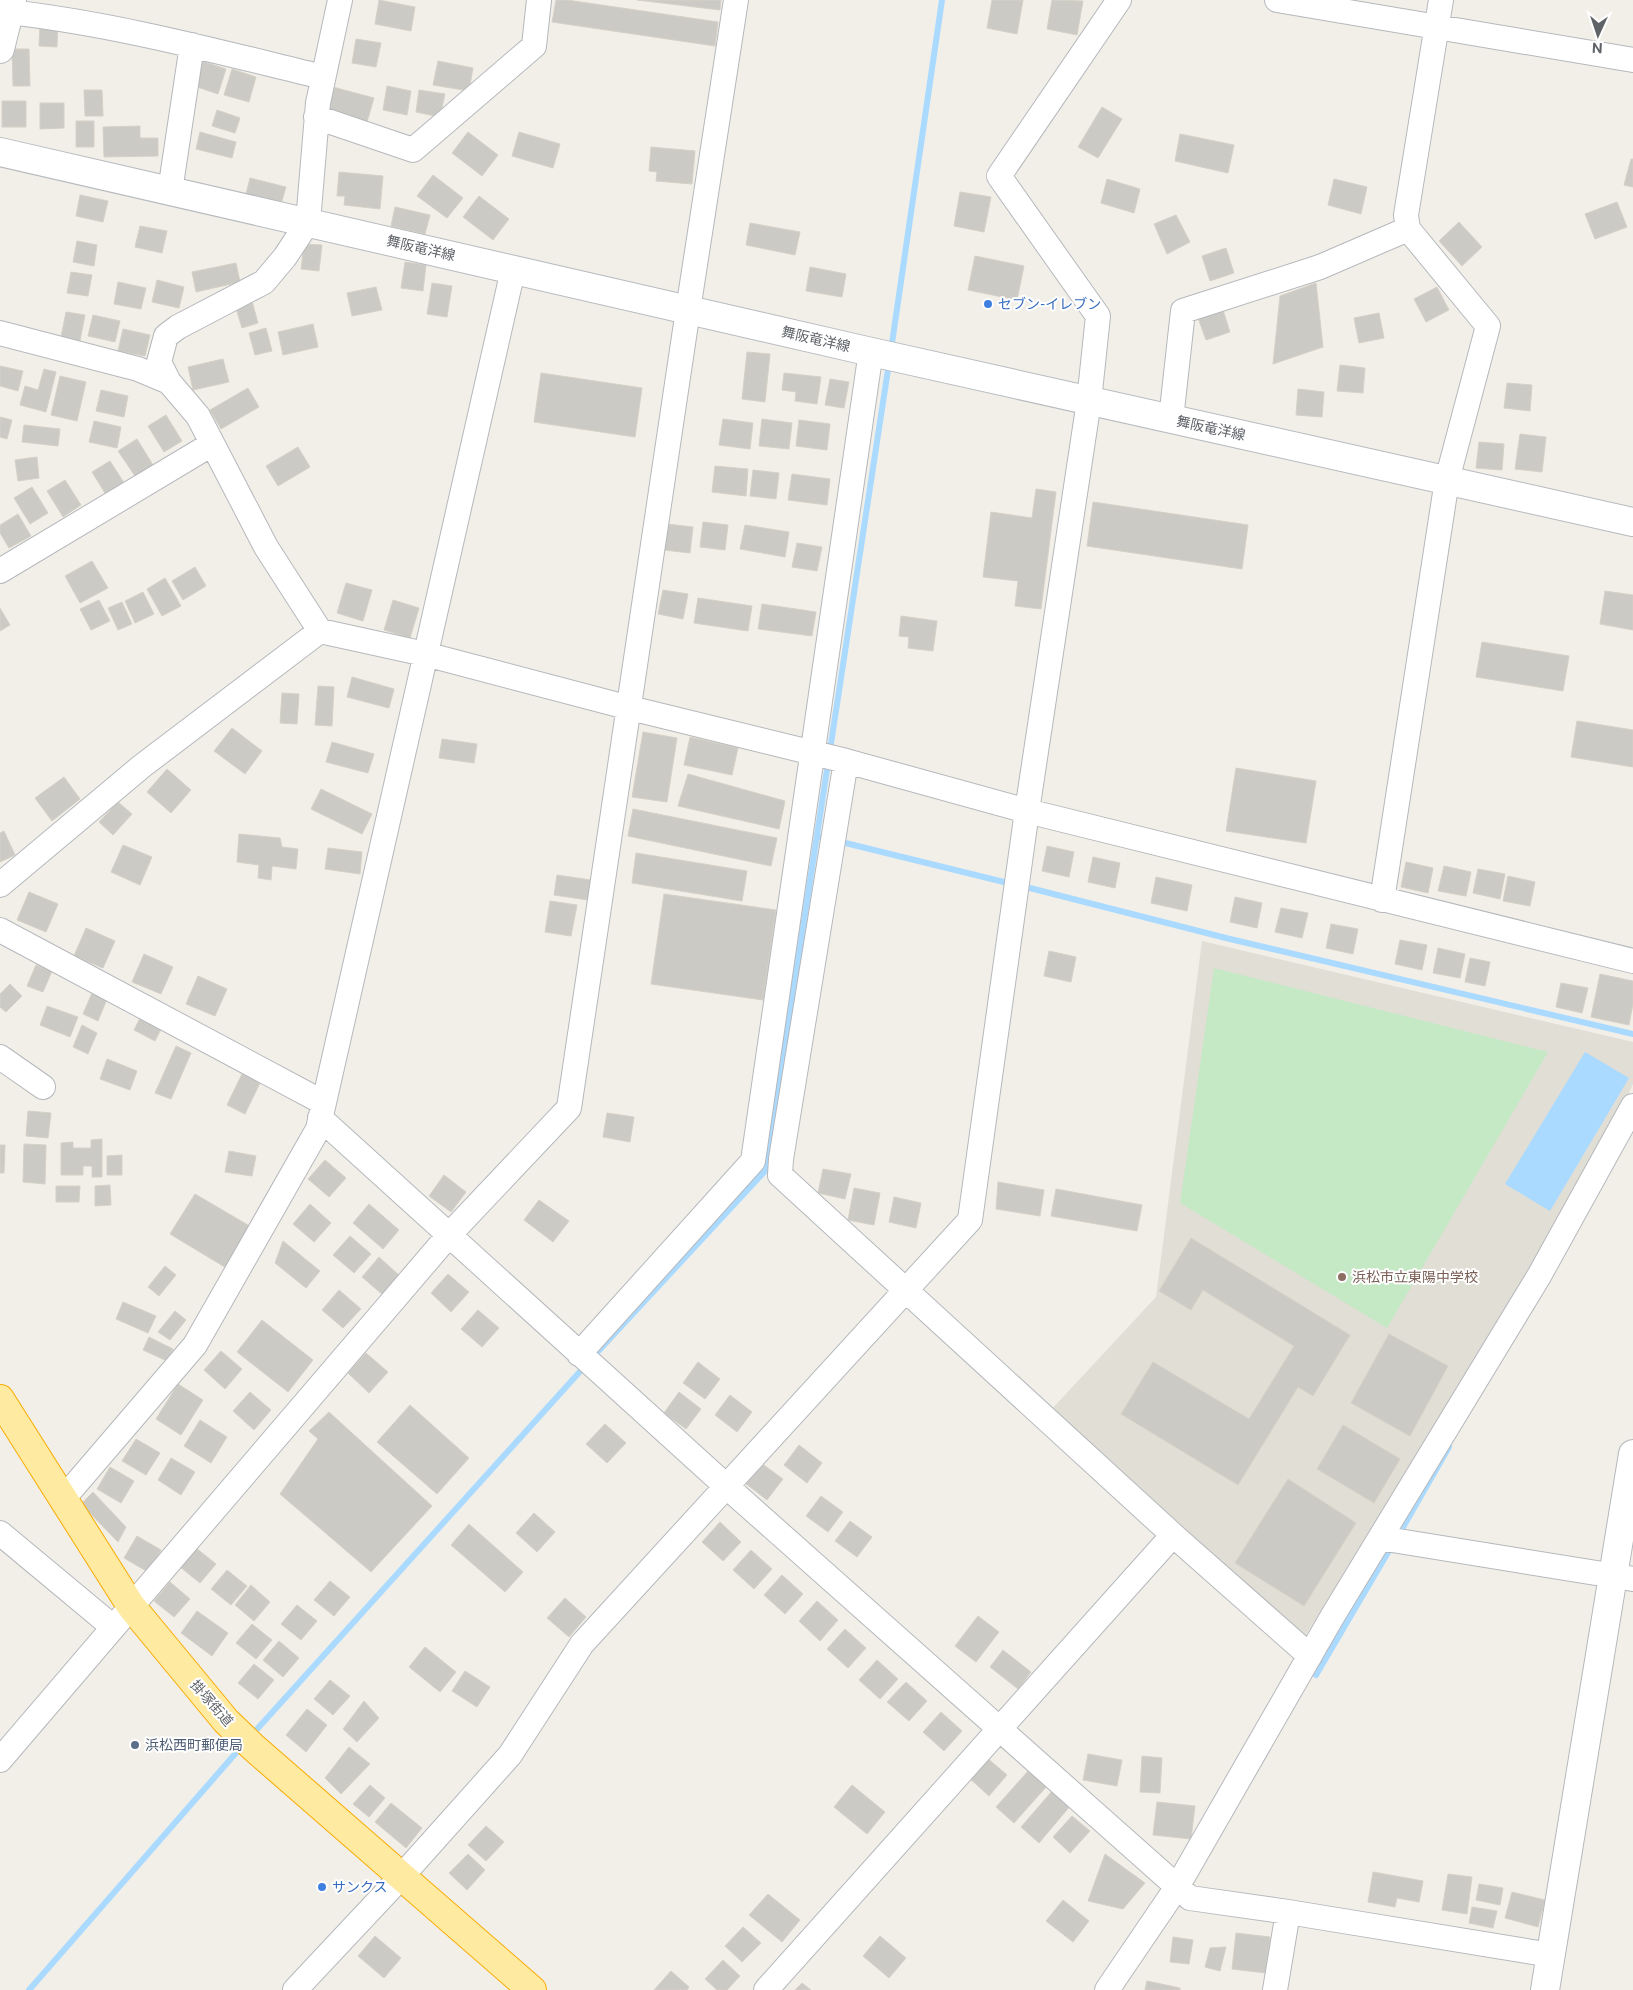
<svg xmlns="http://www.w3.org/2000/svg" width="1633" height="1990" font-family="'Public Sans','Noto Sans JP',sans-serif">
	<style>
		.education { fill: #e1ded6 }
		.green { fill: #c5e8c5 }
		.water { fill: #aadaff }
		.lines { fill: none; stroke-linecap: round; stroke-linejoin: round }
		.stream { stroke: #aadaff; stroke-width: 6 }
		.building { fill: #cccac5; stroke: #d6d1c6 }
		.minor-casing { stroke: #b5b8bc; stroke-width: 26 }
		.tertiary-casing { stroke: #b5b8bc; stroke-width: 30 }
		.secondary-casing { stroke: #b6babf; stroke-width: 30 }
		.trunk-casing { stroke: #f9ab00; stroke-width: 30 }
		.minor { stroke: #fff; stroke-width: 24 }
		.tertiary { stroke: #fff; stroke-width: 28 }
		.secondary { stroke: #fff; stroke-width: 28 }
		.trunk { stroke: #feeaa1; stroke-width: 28 }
		.shop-dot { fill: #3f7fe0; stroke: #fff; stroke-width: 2 }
		.education-dot { fill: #8d6e63; stroke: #fff; stroke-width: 2 }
		.service-dot { fill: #5c6f8a; stroke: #fff; stroke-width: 2 }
		.labels { text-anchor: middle; stroke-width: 4; stroke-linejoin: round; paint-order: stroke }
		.street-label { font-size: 14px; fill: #5f6368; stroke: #fff }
		.shop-label { font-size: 14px; fill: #366cbe; stroke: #fff; text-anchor: start }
		.education-label { font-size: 14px; fill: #785e54; stroke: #fff; text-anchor: start }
		.service-label { font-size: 14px; fill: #4e5e75; stroke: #fff; text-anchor: start }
	</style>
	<rect width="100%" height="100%" fill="#f1efe8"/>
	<path class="education" d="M1202 941 1633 1042V1084L1611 1131 1539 1257 1304 1638 1050 1411 1156 1297Z"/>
	<path class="green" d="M1214 968 1548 1052 1387 1328 1180 1203Z"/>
	<path class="water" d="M1585 1052 1629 1078 1550 1211 1505 1184Z"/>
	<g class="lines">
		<path class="stream" d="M891 350 942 0
			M817 836 1012 884
			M1022 886 1230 939 1633 1034
			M592 1358 766 1170 889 363
			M1398 1536 1449 1447
			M1308 1668 1316 1675 1393 1544
			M250 1737 585 1366
			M29 1990 242 1746"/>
	</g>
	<path class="building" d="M379 0 415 7 411 31 375 24Z
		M556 0H567L718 22 715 46 552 22Z
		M637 0H721L720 10Z
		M992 0H1023L1017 34 987 28Z
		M1052 0 1083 1 1077 35 1047 29Z
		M40 23H58L57 47 39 46Z
		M356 39 381 43 376 67 352 63Z
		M12 49H29L30 86H13Z
		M202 61 226 69 218 94 194 86Z
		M438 61 473 68 469 91 433 85Z
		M232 69 256 77 249 102 224 95Z
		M387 86 411 91 407 115 383 110Z
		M333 87 374 98 367 122 326 111Z
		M84 90H102L103 116H85Z
		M419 90 445 94 440 117 416 112Z
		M2 101H26V127H2Z
		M40 103H64V128L40 129Z
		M1102 107 1122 119 1098 158 1078 147Z
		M217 110 240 118 235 133 212 126Z
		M76 121H94V147H76Z
		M140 126V138H158V156L104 157 103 127Z
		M200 132 236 142 232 158 196 149Z
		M468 132 498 155 482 176 452 153Z
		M519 132 560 144 553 168 512 156Z
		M1180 134 1234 145 1228 173 1175 161Z
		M651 147 695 151 692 184 656 181 657 172 649 171Z
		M1631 159H1633V187L1624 185Z
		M339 172 383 176 380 209 344 205 345 196H337Z
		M433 175 463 198 447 218 417 196Z
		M250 178 286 187 281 204 246 194Z
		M1107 179 1140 189 1134 213 1101 203Z
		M1334 179 1367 187 1361 214 1328 205Z
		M960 192 991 197 984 232 954 226Z
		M80 195 108 201 103 222 76 216Z
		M479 196 509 219 493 240 463 217Z
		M1617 202 1627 227 1595 239 1585 214Z
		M395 207 430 215 425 234 391 226Z
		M1176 215 1190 242 1167 254 1154 224Z
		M1459 222 1482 247 1462 266 1439 241Z
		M750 223 800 232 795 255 746 245Z
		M140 226 167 231 162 253 135 247Z
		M77 241 97 245 94 266 73 262Z
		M304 244 322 245 319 271 301 269Z
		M1226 248 1234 273 1210 281 1202 256Z
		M975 256 1024 266 1017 300 968 290Z
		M405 262 426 265 423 291 401 288Z
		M236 263 240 282 196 292 192 272Z
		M810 267 846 274 842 297 806 291Z
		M71 272 92 275 88 296 67 293Z
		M157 280 184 287 179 308 152 302Z
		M118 282 146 288 141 309 114 304Z
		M432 283 452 286 447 317 427 314Z
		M1316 283 1323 347 1273 364 1280 296Z
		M376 287 382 310 352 316 347 293Z
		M1437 287 1449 310 1426 322 1414 299Z
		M252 301 258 323 242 328 235 305Z
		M1222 307 1230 332 1206 340 1197 315Z
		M66 312 85 315 80 341 61 337Z
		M1379 313 1384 338 1359 343 1354 318Z
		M93 315 120 321 115 342 88 336Z
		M313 324 318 347 283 355 278 332Z
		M266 328 272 351 255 355 249 333Z
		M123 329 150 335 145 356 118 351Z
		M747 352 770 354 765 402 742 399Z
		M223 359 229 382 193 390 188 367Z
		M1340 365 1365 368 1363 393 1337 391Z
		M0 366 23 371 18 391 0 386Z
		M44 369 56 372 46 412 20 405 25 386 38 390Z
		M541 373 642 388 635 437 534 422Z
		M784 373 821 377 817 404 795 401 796 392 782 390Z
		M60 376 86 382 77 421 51 415Z
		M830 379 849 382 844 408 825 405Z
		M1507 383 1532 385 1530 411 1504 408Z
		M248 388 259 407 221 429 210 410Z
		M1298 389 1324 392 1322 417 1296 415Z
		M101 390 128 396 124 417 96 411Z
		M166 415 182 441 164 452 148 426Z
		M0 417 12 420 7 439 0 437Z
		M723 419 753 423 750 449 719 445Z
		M762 419 792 423 789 449 759 446Z
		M799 420 830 424 827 450 796 446Z
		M94 421 121 427 117 448 89 442Z
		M24 425 60 429 58 446 22 442Z
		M1520 434 1546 437 1542 472 1515 469Z
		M137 439 153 465 135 476 118 451Z
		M1479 442 1504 444 1502 470 1476 468Z
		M298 447 310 467 278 486 266 466Z
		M37 457 39 478 18 481 15 460Z
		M110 461 126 486 108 498 92 472Z
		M715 466 748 469 746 496 712 492Z
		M753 470 779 473 776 499 750 496Z
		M792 474 830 479 827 505 788 500Z
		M65 480 81 505 63 517 47 491Z
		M32 487 48 513 30 524 14 498Z
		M1036 489 1056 492 1041 609 1015 606 1018 581 983 577 991 512 1032 518Z
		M1093 502 1248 525 1242 569 1087 546Z
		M18 514 31 536 9 548 0 533V525Z
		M703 522 728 525 725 550 700 547Z
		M667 524 693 527 690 553 664 550Z
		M745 525 789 532 785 557 740 549Z
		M797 543 822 547 817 571 792 567Z
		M92 561 108 588 80 603 65 576Z
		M195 567 206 586 183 600 172 581Z
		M165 578 181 606 162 616 147 589Z
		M346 583 372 590 363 621 337 613Z
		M663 590 688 594 683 619 658 614Z
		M1605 591 1633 595V630L1600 624Z
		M143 592 154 614 135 623 125 601Z
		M698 598 752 606 748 631 694 623Z
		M99 600 110 621 91 630 80 609Z
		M393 600 419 608 410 638 384 630Z
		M122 602 132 624 118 630 108 608Z
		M762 604 816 612 812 636 758 629Z
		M0 608 10 625 0 631Z
		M901 616 937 621 933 651 908 648 909 637 899 636Z
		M1482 642 1569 656 1563 691 1476 677Z
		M352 677 394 689 389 708 347 697Z
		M318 686 334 687 332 726 315 725Z
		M282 693 299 694 297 724 280 723Z
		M1577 721 1633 730V767L1571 757Z
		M232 728 262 751 245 774 214 751Z
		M643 732 677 738 667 802 632 797Z
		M690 737 738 748 732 775 684 765Z
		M442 739 477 744 474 763 439 758Z
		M332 742 374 754 368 773 326 762Z
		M1236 768 1316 781 1306 843 1226 831Z
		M167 769 191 790 171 813 147 792Z
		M688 774 785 801 779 829 678 806Z
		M64 777 80 799 52 821 35 798Z
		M321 789 372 814 362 834 311 809Z
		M118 802 132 814 113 835 99 822Z
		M633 809 777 838 771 866 628 836Z
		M4 831 15 855 0 862V833Z
		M239 834 280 838 282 847 298 849 296 869 272 866 271 880 258 878 259 865 237 862Z
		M123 845 152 857 140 885 111 872Z
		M1047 846 1074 852 1069 877 1042 871Z
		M328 848 362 852 360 874 325 869Z
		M636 853 747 871 742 901 632 883Z
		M1093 857 1120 863 1115 888 1088 882Z
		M1406 862 1433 868 1428 893 1401 887Z
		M1444 866 1471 872 1466 896 1438 891Z
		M1478 869 1505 874 1500 899 1473 893Z
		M557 875 591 880 588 900 554 895Z
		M1508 876 1535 882 1530 906 1503 901Z
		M1156 877 1192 885 1187 911 1151 903Z
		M29 892 58 904 46 932 17 920Z
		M664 894 776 910 763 1000 651 984Z
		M1235 897 1262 903 1257 928 1230 922Z
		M550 901 577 905 571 936 545 932Z
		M1281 908 1308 913 1302 938 1275 932Z
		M1331 924 1358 929 1353 954 1326 948Z
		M86 928 115 941 103 968 74 956Z
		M1400 940 1427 945 1422 970 1395 964Z
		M1438 948 1465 954 1460 978 1433 973Z
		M1049 951 1076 957 1071 982 1044 976Z
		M144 954 173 967 161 994 132 982Z
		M1470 958 1490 962 1485 986 1465 982Z
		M36 965 52 971 43 992 27 986Z
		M1600 974 1633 981V1004L1629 1025 1591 1017Z
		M198 976 227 989 215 1016 186 1004Z
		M1561 983 1588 988 1582 1013 1556 1007Z
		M10 984 22 996 6 1012 0 1007V994Z
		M92 993 107 999 98 1021 83 1014Z
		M47 1006 78 1017 70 1037 40 1025Z
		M141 1016 162 1027 155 1041 134 1030Z
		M82 1025 97 1033 88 1054 73 1047Z
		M176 1046 191 1053 171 1099 155 1093Z
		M107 1059 137 1071 130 1090 100 1079Z
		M242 1074 260 1083 245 1114 227 1105Z
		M28 1111 51 1113 48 1138 26 1136Z
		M607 1113 634 1117 630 1142 603 1137Z
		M102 1139V1177H92V1166H83V1175H61V1143L73 1142V1148H91V1140Z
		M24 1144 46 1145 45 1184 23 1182Z
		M0 1145H5L4 1173H0Z
		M229 1151 256 1156 252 1176 225 1172Z
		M122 1155V1175H107V1156Z
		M325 1160 346 1178 329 1197 308 1179Z
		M823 1169 851 1174 845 1199 818 1193Z
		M444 1175 466 1192 451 1212 429 1196Z
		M998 1182 1044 1190 1040 1216 996 1209Z
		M110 1185 111 1205 95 1206V1186Z
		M56 1186H80L79 1202H56Z
		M854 1188 880 1193 874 1225 848 1220Z
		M1056 1189 1142 1205 1137 1231 1051 1216Z
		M195 1194 253 1228 228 1269 170 1234Z
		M894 1197 921 1203 916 1228 889 1222Z
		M539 1200 569 1221 553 1242 524 1220Z
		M310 1204 331 1223 314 1242 293 1224Z
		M369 1204 399 1230 383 1249 353 1223Z
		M350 1236 371 1254 354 1273 333 1255Z
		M1191 1238 1350 1335 1313 1396 1298 1387 1238 1485 1121 1414 1153 1362 1249 1419 1294 1346 1203 1290 1191 1310 1159 1291Z
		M283 1241 320 1271 306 1288 275 1263Z
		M379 1257 400 1276 383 1295 362 1277Z
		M165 1266 176 1275 159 1296 148 1287Z
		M448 1274 469 1292 451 1312 431 1293Z
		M339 1290 361 1309 343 1328 322 1310Z
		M123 1302 156 1316 148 1333 116 1319Z
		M478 1310 499 1328 482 1347 461 1329Z
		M175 1311 186 1320 170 1340 158 1332Z
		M262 1320 313 1360 288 1392 237 1352Z
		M1389 1334 1448 1366 1410 1436 1351 1403Z
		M149 1337 173 1349 167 1361 143 1350Z
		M221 1351 242 1369 225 1389 204 1370Z
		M366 1353 388 1372 369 1393 348 1373Z
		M698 1362 720 1379 705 1399 683 1383Z
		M178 1384 203 1400 181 1435 156 1419Z
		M250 1392 271 1410 254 1430 233 1411Z
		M679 1392 701 1409 686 1429 664 1413Z
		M730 1395 752 1412 737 1432 715 1415Z
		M410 1405 469 1458 437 1494 377 1442Z
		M329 1412 432 1506 371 1572 280 1494 318 1439 309 1431Z
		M200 1420 227 1437 211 1463 184 1446Z
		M605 1424 626 1443 607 1463 586 1444Z
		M1343 1425 1400 1459 1374 1503 1317 1469Z
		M136 1439 160 1453 146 1475 122 1461Z
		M799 1445 822 1463 807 1483 784 1465Z
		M171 1458 195 1472 181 1495 158 1480Z
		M761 1463 783 1479 767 1500 745 1483Z
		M110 1467 134 1481 121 1503 97 1489Z
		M1288 1479 1356 1523 1304 1606 1235 1563Z
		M93 1492 126 1527 118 1542 81 1504Z
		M821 1496 843 1512 828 1532 806 1516Z
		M534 1513 555 1532 537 1552 516 1533Z
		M850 1521 872 1537 857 1557 835 1541Z
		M720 1522 741 1542 723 1561 702 1542Z
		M469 1524 523 1572 505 1592 451 1545Z
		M137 1536 161 1550 148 1572 124 1558Z
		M196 1548 216 1564 200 1583 180 1567Z
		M751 1550 772 1569 754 1589 733 1570Z
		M227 1570 247 1586 231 1605 211 1589Z
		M782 1575 803 1594 785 1614 764 1595Z
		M330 1581 350 1597 334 1616 314 1600Z
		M170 1582 190 1599 174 1617 154 1601Z
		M251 1585 270 1602 254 1621 235 1605Z
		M565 1598 586 1617 569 1637 547 1618Z
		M817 1601 838 1620 820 1641 799 1621Z
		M297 1605 317 1621 301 1640 281 1624Z
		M197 1611 228 1633 212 1656 181 1633Z
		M978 1616 999 1632 976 1662 955 1646Z
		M252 1624 272 1640 256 1659 236 1643Z
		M845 1629 866 1648 848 1668 827 1649Z
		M279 1641 299 1658 283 1677 263 1660Z
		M425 1647 456 1672 440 1692 409 1667Z
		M1003 1650 1031 1672 1018 1689 990 1667Z
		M877 1660 898 1679 880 1699 859 1680Z
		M254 1664 274 1680 258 1699 238 1683Z
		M465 1671 490 1687 477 1707 452 1691Z
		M330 1680 350 1696 333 1715 314 1699Z
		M906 1682 927 1701 909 1721 887 1702Z
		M364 1701 379 1718 357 1742 343 1729Z
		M307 1709 327 1725 306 1752 286 1735Z
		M941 1712 962 1731 944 1751 923 1732Z
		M349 1747 370 1764 341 1794 325 1778Z
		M1088 1754 1122 1760 1117 1786 1083 1780Z
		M1142 1756 1162 1758 1160 1793 1140 1792Z
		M986 1757 1007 1775 989 1796 968 1777Z
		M1029 1770 1047 1786 1014 1823 996 1807Z
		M370 1785 385 1798 369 1817 353 1804Z
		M852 1785 885 1812 867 1834 834 1807Z
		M1053 1790 1071 1805 1039 1843 1021 1827Z
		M1157 1802 1195 1806 1191 1839 1153 1835Z
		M391 1803 422 1828 406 1848 375 1822Z
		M1072 1816 1090 1831 1070 1853 1053 1837Z
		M486 1826 504 1842 486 1861 468 1845Z
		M468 1854 485 1870 467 1890 449 1873Z
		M1105 1854 1145 1883 1123 1909 1088 1901Z
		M1373 1872 1423 1881 1419 1902 1397 1898 1395 1907 1368 1902Z
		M1448 1874 1472 1877 1467 1914 1442 1910Z
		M1479 1884 1503 1888 1500 1905 1476 1900Z
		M1512 1892 1545 1900 1538 1927 1505 1918Z
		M768 1894 800 1920 782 1942 749 1915Z
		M1063 1900 1089 1921 1073 1942 1046 1921Z
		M1472 1907 1497 1911 1493 1928 1469 1923Z
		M743 1927 761 1943 742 1962 725 1946Z
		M1236 1933 1270 1937 1266 1973 1232 1969Z
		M375 1936 401 1958 384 1978 358 1956Z
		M880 1936 906 1958 889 1978 863 1956Z
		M1173 1937 1193 1940 1189 1964 1170 1962Z
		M1226 1947 1220 1971 1205 1967 1210 1948Z
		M723 1960 740 1976 727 1990H717L705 1979Z
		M671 1971 689 1987 687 1990H654Z
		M1147 1981 1180 1988V1990H1145Z
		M802 1983 811 1990H795Z"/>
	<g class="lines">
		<defs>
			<path id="minor" d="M1277 0 1633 60
				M9 12C116 24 219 52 323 77
				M316 117 413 150 534 46 539 0
				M170 191 192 45
				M0 333 138 369 169 382 198 416 266 547 320 631
				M169 382 159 362 166 336 178 327 264 282 285 257 308 222 318 103 340 0
				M1171 419 1183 311 1320 267 1408 229
				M0 571 212 444
				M846 761 781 1159 780 1175 1173 1535 1310 1656
				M0 885 142 766 320 631 425 654 630 708 846 761 1027 811 1633 961
				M1382 900 1447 480 1488 326 1408 229 1406 215 1441 0
				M0 930 324 1103
				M0 1057 43 1087
				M320 1118 726 1486 1190 1898 1288 1912 1551 1955
				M579 1354 753 1161 871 351
				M63 1499 195 1345 318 1129 513 270
				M0 1533 113 1627
				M1380 1538 1633 1579
				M0 1760 449 1235 569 1108 688 310 736 0
				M295 1990 401 1877 510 1755 582 1644 970 1220 1027 811 1089 401 1098 316 999 176 1119 0
				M766 1990 1173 1535
				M1107 1990 1177 1887 1332 1617 1539 1276 1633 1106
				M1275 1990 1288 1912"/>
			<path id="tertiary" d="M1545 1990 1633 1454"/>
			<path id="secondary" d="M0 49 12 0
				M0 152 867 351 1633 522"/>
			<path id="trunk" d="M0 1399 131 1606 226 1721 253 1747 532 1990"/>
		</defs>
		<use href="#minor" class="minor-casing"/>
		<use href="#tertiary" class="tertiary-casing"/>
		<use href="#secondary" class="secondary-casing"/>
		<use href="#trunk" class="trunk-casing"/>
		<use href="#minor" class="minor"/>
		<use href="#tertiary" class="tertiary"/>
		<use href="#secondary" class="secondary"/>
		<use href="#trunk" class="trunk"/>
	</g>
	<g class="shop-dot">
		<circle cx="988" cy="304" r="5"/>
		<circle cx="322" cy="1887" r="5"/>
	</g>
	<circle class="education-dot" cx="1342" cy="1277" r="5"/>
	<circle class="service-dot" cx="135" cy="1745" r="5"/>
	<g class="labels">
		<g class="street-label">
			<text transform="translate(421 248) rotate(13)" y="5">舞阪竜洋線</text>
			<text transform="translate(816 339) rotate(13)" y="5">舞阪竜洋線</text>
			<text transform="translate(1211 428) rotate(12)" y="5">舞阪竜洋線</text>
			<text transform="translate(212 1703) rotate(49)" y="5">掛塚街道</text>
		</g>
		<g class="shop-label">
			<text x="998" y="309">セブン-イレブン</text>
			<text x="332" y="1892">サンクス</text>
		</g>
		<g class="education-label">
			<text x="1352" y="1282">浜松市立東陽中学校</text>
		</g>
		<g class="service-label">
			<text x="145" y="1750">浜松西町郵便局</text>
		</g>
	</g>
	<g transform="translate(1598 35) rotate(183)" stroke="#ffffff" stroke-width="4" paint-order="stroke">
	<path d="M0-4L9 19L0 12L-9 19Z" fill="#5f6368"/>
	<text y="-8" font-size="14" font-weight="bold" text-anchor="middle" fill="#5f6368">N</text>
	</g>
</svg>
